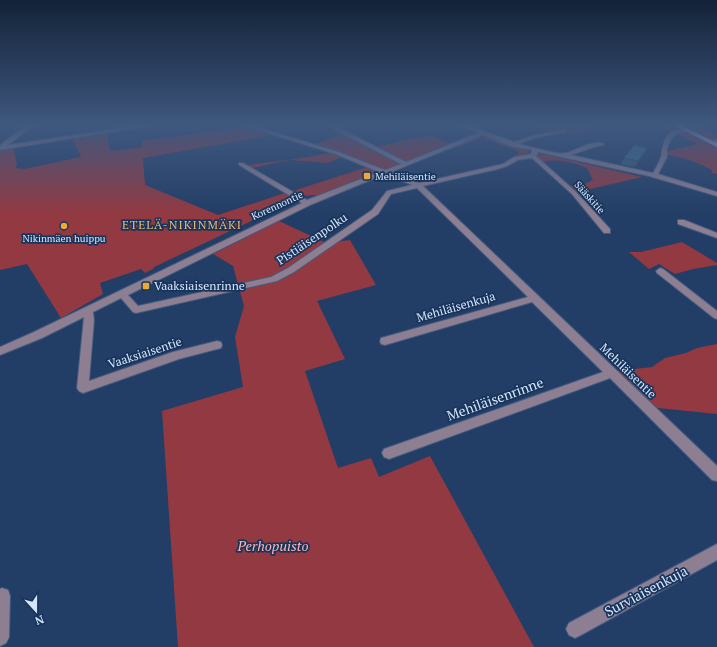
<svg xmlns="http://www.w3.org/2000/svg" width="717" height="647" font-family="'PT Serif',serif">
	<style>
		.green { fill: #933941 }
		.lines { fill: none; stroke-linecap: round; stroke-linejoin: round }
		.minor-casing { stroke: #435c81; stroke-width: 2 }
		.major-casing { stroke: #435c81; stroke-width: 2 }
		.minor { fill: #8d7e92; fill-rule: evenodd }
		.major { fill: #dabbe4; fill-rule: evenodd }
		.wall { fill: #315f7a }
		.shaded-wall { fill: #284d63 }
		.building { fill: #396e8e; stroke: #284d63 }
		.poi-dot { fill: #eaaa38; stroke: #19345a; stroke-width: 1.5 }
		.labels { text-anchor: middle; stroke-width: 3.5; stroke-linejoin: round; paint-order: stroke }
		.far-poi-label { font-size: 10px; fill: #d5e6fe; stroke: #19345a; text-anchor: start }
		.far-street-label { font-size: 10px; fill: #d5e6fe; stroke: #19345a }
		.far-quarter-label { font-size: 12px; letter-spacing: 1px; fill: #e8bc77; stroke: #19345a }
		.street-label { font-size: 12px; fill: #d5e6fe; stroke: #19345a }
		.poi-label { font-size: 12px; fill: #d5e6fe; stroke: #19345a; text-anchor: start }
		.near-street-label { font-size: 14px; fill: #d5e6fe; stroke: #19345a }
		.near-park-label { font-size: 14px; font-style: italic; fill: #fab7b8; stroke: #19345a }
	</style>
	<rect width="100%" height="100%" fill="#233e66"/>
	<path class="green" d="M530 124H609L593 127 575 134 564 131 551 133Z
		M658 124H692L717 135V174L712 173V170C699 163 683 157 668 155L667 151 697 144Z
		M245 127 275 135 143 158 145 185 218 215 285 193 296 200 154 267 153 269 145 273 141 269 100 283 103 294 61 318 27 264 0 270V148L13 146 17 165 15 168 24 169 81 157 72 138 107 133 110 151 142 147V141Z
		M344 134 373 148 414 138 432 136 451 144 318 195 299 196 293 191 367 167 345 156 327 163 290 160 252 168 248 165C275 161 306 159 331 152L312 145Z
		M480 138H491L529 151 528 156 513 157 519 153 518 151 486 139H479L458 147 456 146Z
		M537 154 547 155 642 177 577 192 570 186 585 184 593 180 587 168C572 162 558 158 542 162L536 157Z
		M279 221 326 243 350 240 376 285 317 301 345 359 305 371 338 468 371 458 379 477 430 456 534 647H178L162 411 243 387 235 337 244 306 233 266 213 254Z
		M682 242 717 263V265L693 269 675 274 659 264 649 269 629 252H641Z
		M717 344V414L658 408 641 396 622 378 618 371 652 367 665 358 686 353 697 348Z"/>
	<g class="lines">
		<defs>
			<path id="minor" d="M30 124H36L8 145 148 124H162L0 150V146L6 140Z
				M239 124H247L339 152 385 170 401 164 333 129V127H337L406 162 478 133 458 124H465L514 142 532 136 564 129 566 130V132L535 138 519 144C529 146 558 155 565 153 576 151 594 138 604 144L603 145 594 147 571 155 653 173C656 168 660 161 661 156 664 139 667 127 688 130V132L677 133 671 139 667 149V157L658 174 717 192V196L649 176 538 152 536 156 576 192 610 229V233H604L572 194 532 158 518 160 507 166 498 169 423 186 717 466V481L712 480 610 378 389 459 384 457 382 453 384 449 603 372 532 302 385 345 381 344 380 341 381 338 528 297 417 188 391 194 378 214 294 272 277 281 136 313 133 312 121 298 93 312 94 320 89 381 173 352 217 341 221 342 222 345 221 348 179 359 83 393 79 391 77 388 84 317 42 338 0 355V347L34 332 302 203 239 165V163H243L307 200 379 172 335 154ZM483 135 510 146 532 150 531 154 514 157 503 164 494 166 419 183 391 172ZM385 174 412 185 387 191 372 210 288 268 271 277 138 306 128 295 310 205Z
				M717 139V143L711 144 708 142Z
				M678 220H684L717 233V238L678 224Z
				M660 268 663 269 717 311V319L714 318 657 273 656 271Z
				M717 544V560L581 635 575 638 569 635 566 629 569 623Z
				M2 588 8 590 10 596 9 637 6 643 0 646V589Z"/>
			<path id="major" d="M671 124H678L717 143V147Z"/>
		</defs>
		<use href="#minor" class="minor-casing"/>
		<use href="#major" class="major-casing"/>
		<use href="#minor" class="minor"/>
		<use href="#major" class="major"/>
	</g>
	<path class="wall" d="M644 154 635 167 621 164 624 158Z"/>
	<path class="shaded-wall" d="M647 148 644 154 635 167 638 161Z"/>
	<path class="building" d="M634 145 647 148 638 161 624 158Z"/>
	<linearGradient id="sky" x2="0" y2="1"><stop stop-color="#132238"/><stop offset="0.58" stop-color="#3f587f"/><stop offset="1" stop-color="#3f587f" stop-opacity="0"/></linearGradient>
	<rect width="717" height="215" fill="url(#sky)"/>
	<g class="poi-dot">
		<rect x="363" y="172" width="8" height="8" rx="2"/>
		<circle cx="64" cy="226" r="4"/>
		<rect x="142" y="282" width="8" height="8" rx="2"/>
	</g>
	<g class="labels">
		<g class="far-poi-label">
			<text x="375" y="180">Mehiläisentie</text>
			<text x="64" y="242" text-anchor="middle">Nikinmäen huippu</text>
		</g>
		<g class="far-street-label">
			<text transform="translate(590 197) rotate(48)" y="4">Sääskitie</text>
			<text transform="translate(277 205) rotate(-25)" y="4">Korennontie</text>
		</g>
		<g class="far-quarter-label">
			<text x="182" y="229">ETELÄ-NIKINMÄKI</text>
		</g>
		<g class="street-label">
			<text transform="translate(312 239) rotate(-34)" y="4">Pistiäisenpolku</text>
			<text transform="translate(456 307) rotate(-16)" y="4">Mehiläisenkuja</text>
			<text transform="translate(145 353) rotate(-18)" y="4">Vaaksiaisentie</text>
			<text transform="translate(628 371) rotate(44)" y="4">Mehiläisentie</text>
		</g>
		<g class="poi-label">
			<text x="154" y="290">Vaaksiaisenrinne</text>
		</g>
		<g class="near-street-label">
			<text transform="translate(495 399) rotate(-20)" y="5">Mehiläisenrinne</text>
			<text transform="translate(646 591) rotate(-28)" y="5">Surviaisenkuja</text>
		</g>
		<g class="near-park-label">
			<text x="273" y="551">Perhopuisto</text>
		</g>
	</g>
	<g transform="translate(36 611) rotate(159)" stroke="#19345a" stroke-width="3" paint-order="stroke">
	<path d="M0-3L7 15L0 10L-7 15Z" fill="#d5e6fe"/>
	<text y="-6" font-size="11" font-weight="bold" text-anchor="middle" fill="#d5e6fe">N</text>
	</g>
</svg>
